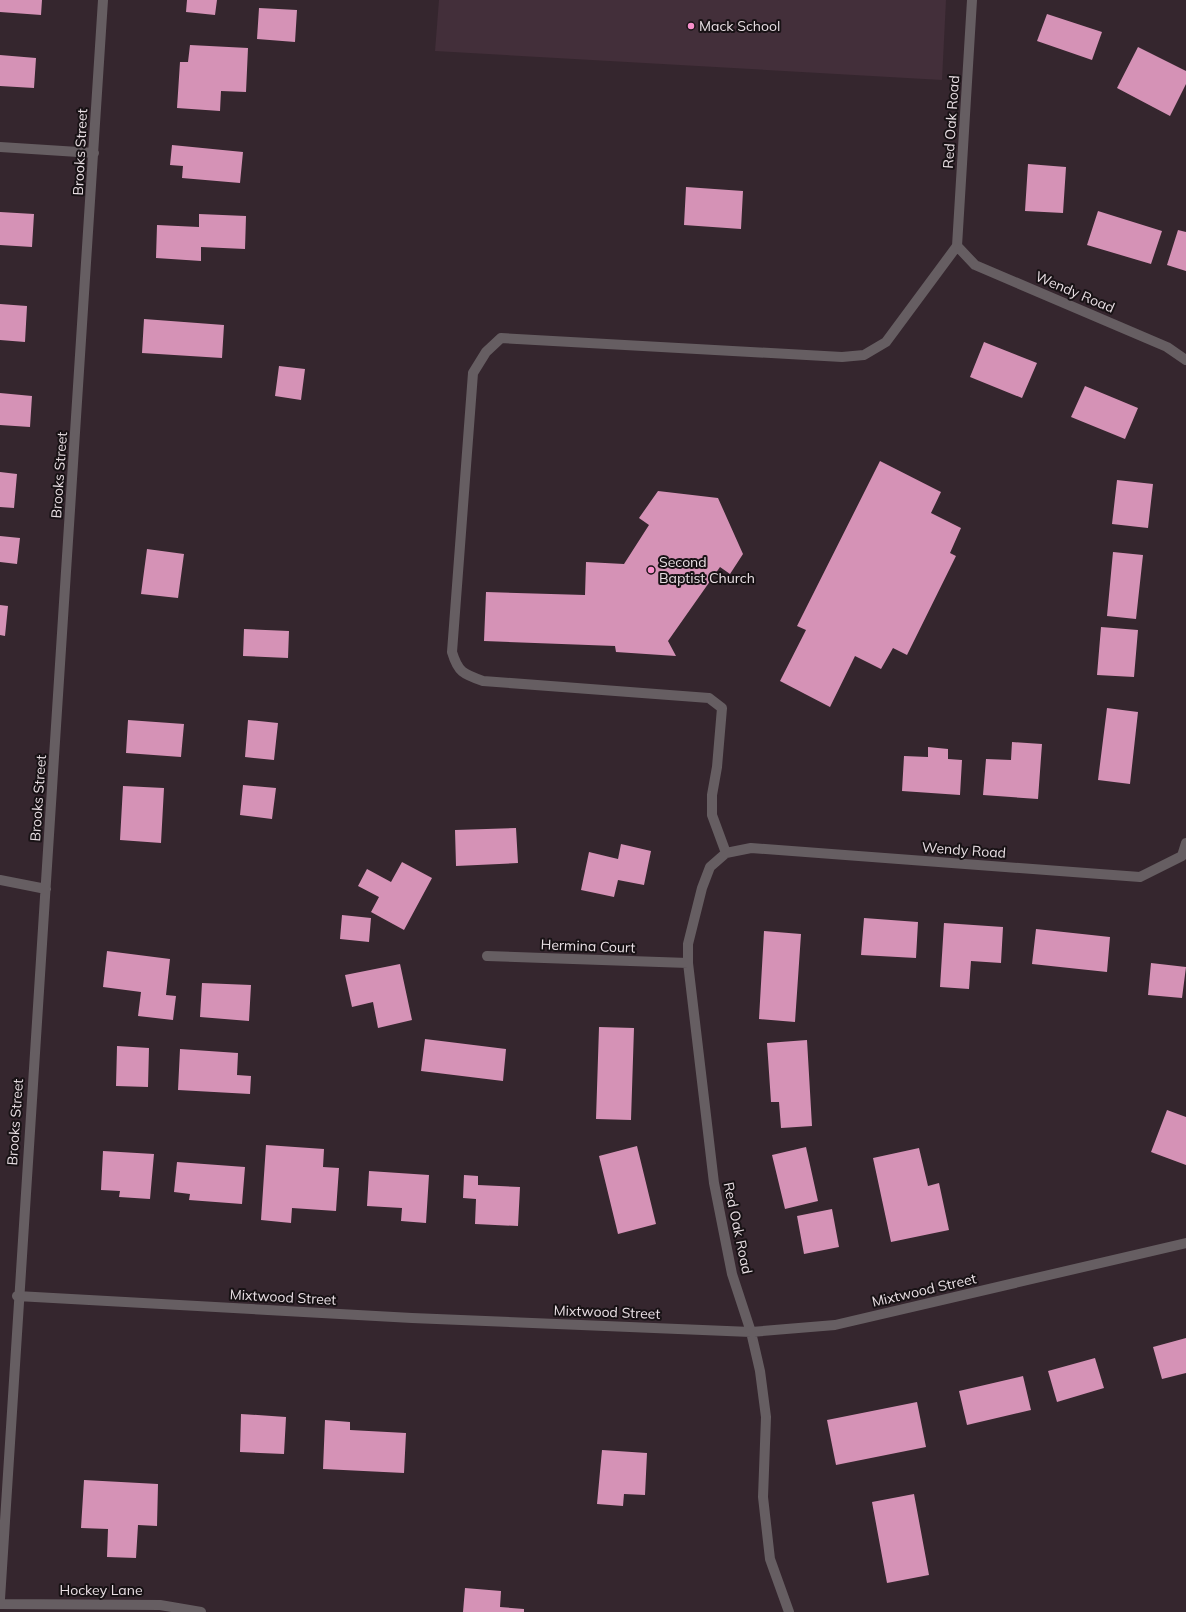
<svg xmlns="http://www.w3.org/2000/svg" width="1186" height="1612" font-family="Mulish,sans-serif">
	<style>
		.built { fill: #432f3a }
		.building { fill: #d592b6 }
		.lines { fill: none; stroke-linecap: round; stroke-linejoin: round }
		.minor { stroke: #665e62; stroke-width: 10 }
		.poi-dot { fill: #f890cb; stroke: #181215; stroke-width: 1.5 }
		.labels { text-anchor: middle; stroke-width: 4; stroke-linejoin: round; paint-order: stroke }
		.poi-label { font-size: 14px; fill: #e9dfe4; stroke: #181215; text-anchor: start }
		.street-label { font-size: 14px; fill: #e9dfe4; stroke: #181215 }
	</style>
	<rect width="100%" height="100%" fill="#35262e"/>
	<path class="built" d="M439 0H946L942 80 435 51Z"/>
	<path class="building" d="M0 0H42L41 15 0 12Z
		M187 0H217L215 15 186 12Z
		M259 8 297 10 295 42 257 39Z
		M1047 14 1102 32 1092 60 1037 41Z
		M190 45 248 48 246 92 221 91 220 111 177 108 180 62H188Z
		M1138 47 1186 71V84L1170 116 1117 88Z
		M0 55 36 58 34 88 0 86Z
		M172 145 243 152 240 183 182 178 183 166 170 165Z
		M1028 164 1066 167 1063 213 1025 211Z
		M686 187 743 191 741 229 684 225Z
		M1098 211 1162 231 1151 264 1087 245Z
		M0 212 34 214 32 247 0 245Z
		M199 214 246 216 245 249 201 247V261L156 258 157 225 199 227Z
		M1178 230 1186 232V271L1167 265Z
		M0 304 27 306 25 342 0 340Z
		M144 319 224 325 222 358 142 353Z
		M984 342 1037 363 1022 398 970 377Z
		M279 366 305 369 301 400 275 396Z
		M1085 386 1138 408 1125 439 1071 417Z
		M0 393 32 396 30 427 0 425Z
		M880 461 941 492 931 513 961 528 950 553 956 556 907 655 893 648 881 669 855 656 830 707 780 681 806 630 797 626Z
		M0 472 17 474 14 508 0 507Z
		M1117 480 1153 484 1148 528 1112 524Z
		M658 491 718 498 743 554 730 574 720 567 668 641 676 656 616 652 615 646 484 641 486 592 585 595 586 562 624 564 649 525 639 518Z
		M0 536 20 538 17 564 0 562Z
		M147 549 184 554 178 598 141 594Z
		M1113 552 1143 555 1136 619 1107 616Z
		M0 605 8 606 5 636 0 635Z
		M1101 627 1138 630 1134 677 1097 675Z
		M244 629 289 631 288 658 243 656Z
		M1107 708 1138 712 1130 784 1098 780Z
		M128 720 184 724 181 757 126 753Z
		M248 720 278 723 274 760 245 757Z
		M1012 742 1042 744 1038 799 983 795 986 759 1011 760Z
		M928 747 948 749V759L962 760 960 795 902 791 904 756 928 757Z
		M243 785 276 788 272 819 240 815Z
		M123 786 164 788 161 843 120 840Z
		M516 828 518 863 456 866 455 830Z
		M621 844 651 851 644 885 618 880 614 897 581 890 589 852 618 859Z
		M402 862 432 878 404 930 371 912 379 897 358 886 367 869 391 882Z
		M342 915 371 918 369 942 340 939Z
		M864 918 918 922 916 958 861 955Z
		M944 923 1003 927 1001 963 971 961 969 989 940 987Z
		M1036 929 1110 937 1107 972 1032 964Z
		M764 931 801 934 795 1022 759 1019Z
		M107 951 170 959 166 995 176 996 173 1020 138 1016 141 992 103 987Z
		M1151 963 1186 967 1182 998 1148 995Z
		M400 964 412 1020 378 1028 373 1002 352 1007 345 975Z
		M202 983 251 985 249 1021 200 1017Z
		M599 1027 634 1028 631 1120 596 1119Z
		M425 1039 506 1049 503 1081 421 1071Z
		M807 1040 812 1126 781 1128 779 1102H771L767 1043Z
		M117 1046 149 1048 148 1087 116 1086Z
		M180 1049 238 1053 237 1075 251 1076 250 1094 178 1090Z
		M1167 1110 1186 1117V1165L1151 1152Z
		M266 1145 324 1149 323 1167 339 1168 336 1211 292 1208 291 1223 261 1220Z
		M637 1146 656 1224 618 1234 599 1156Z
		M806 1147 818 1201 785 1209 772 1155Z
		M919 1148 928 1186 939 1183 949 1230 891 1242 873 1158Z
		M103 1151 154 1154 150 1199 119 1197 120 1191 101 1190Z
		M177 1162 245 1167 242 1204 189 1200 190 1194 174 1192Z
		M369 1171 429 1175 426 1223 401 1221 402 1208 367 1206Z
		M464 1175 478 1176V1185L520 1187 518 1226 475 1224 476 1199 463 1198Z
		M832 1209 839 1247 804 1254 797 1216Z
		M1186 1338V1373L1162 1379 1153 1347Z
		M1095 1358 1104 1388 1057 1402 1048 1371Z
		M1023 1376 1031 1410 967 1425 959 1391Z
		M917 1402 926 1447 836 1465 827 1420Z
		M241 1414 286 1417 284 1454 240 1452Z
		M325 1420 350 1422V1430L406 1433 404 1473 323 1469Z
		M602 1450 647 1453 645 1495 624 1494 623 1506 597 1504Z
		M84 1480 158 1484 157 1526 138 1525 136 1558 107 1557 108 1529 81 1528Z
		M914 1494 929 1575 887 1583 872 1502Z
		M465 1588 501 1591 500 1607 524 1609V1612H463Z"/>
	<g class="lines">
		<path class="minor" d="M0 147 94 153
			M957 246 975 265 1167 347 1186 360
			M957 246 972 0
			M726 853 712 815V795L717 767 722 708 709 698 483 681C463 674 458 672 452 652L473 373 486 352 501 338 842 357 864 355 886 342 957 246
			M0 880 46 889
			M487 956 688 963
			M17 1296 412 1318 751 1332 835 1325 1186 1243
			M0 1599C30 1066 72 533 103 0
			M0 1604 160 1605 201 1612
			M789 1612 770 1559 763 1497 766 1417 760 1371 751 1332 732 1274 714 1183 688 963V944L702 888 710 867 726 853 751 848 1140 877 1182 856 1186 843"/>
	</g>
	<g class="poi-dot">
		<circle cx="691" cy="26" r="4"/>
		<circle cx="651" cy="570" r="4"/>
	</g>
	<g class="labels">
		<g class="poi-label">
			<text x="699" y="31">Mack School</text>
			<text x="659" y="567">Second<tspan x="659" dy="16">Baptist Church</tspan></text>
		</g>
		<g class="street-label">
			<text transform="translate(951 122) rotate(-86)" y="5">Red Oak Road</text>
			<text transform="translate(80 152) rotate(-87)" y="5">Brooks Street</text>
			<text transform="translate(1075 292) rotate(23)" y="5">Wendy Road</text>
			<text transform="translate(59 475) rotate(-86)" y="5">Brooks Street</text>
			<text transform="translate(38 798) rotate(-86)" y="5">Brooks Street</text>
			<text transform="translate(964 850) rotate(4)" y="5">Wendy Road</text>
			<text transform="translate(588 946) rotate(2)" y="5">Hermina Court</text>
			<text transform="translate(15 1122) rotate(-86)" y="5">Brooks Street</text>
			<text transform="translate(738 1228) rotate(78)" y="5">Red Oak Road</text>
			<text transform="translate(924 1290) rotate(-13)" y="5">Mixtwood Street</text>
			<text transform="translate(283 1297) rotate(3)" y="5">Mixtwood Street</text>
			<text transform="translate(607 1312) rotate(2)" y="5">Mixtwood Street</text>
			<text x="101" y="1595">Hockey Lane</text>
		</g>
	</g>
</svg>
